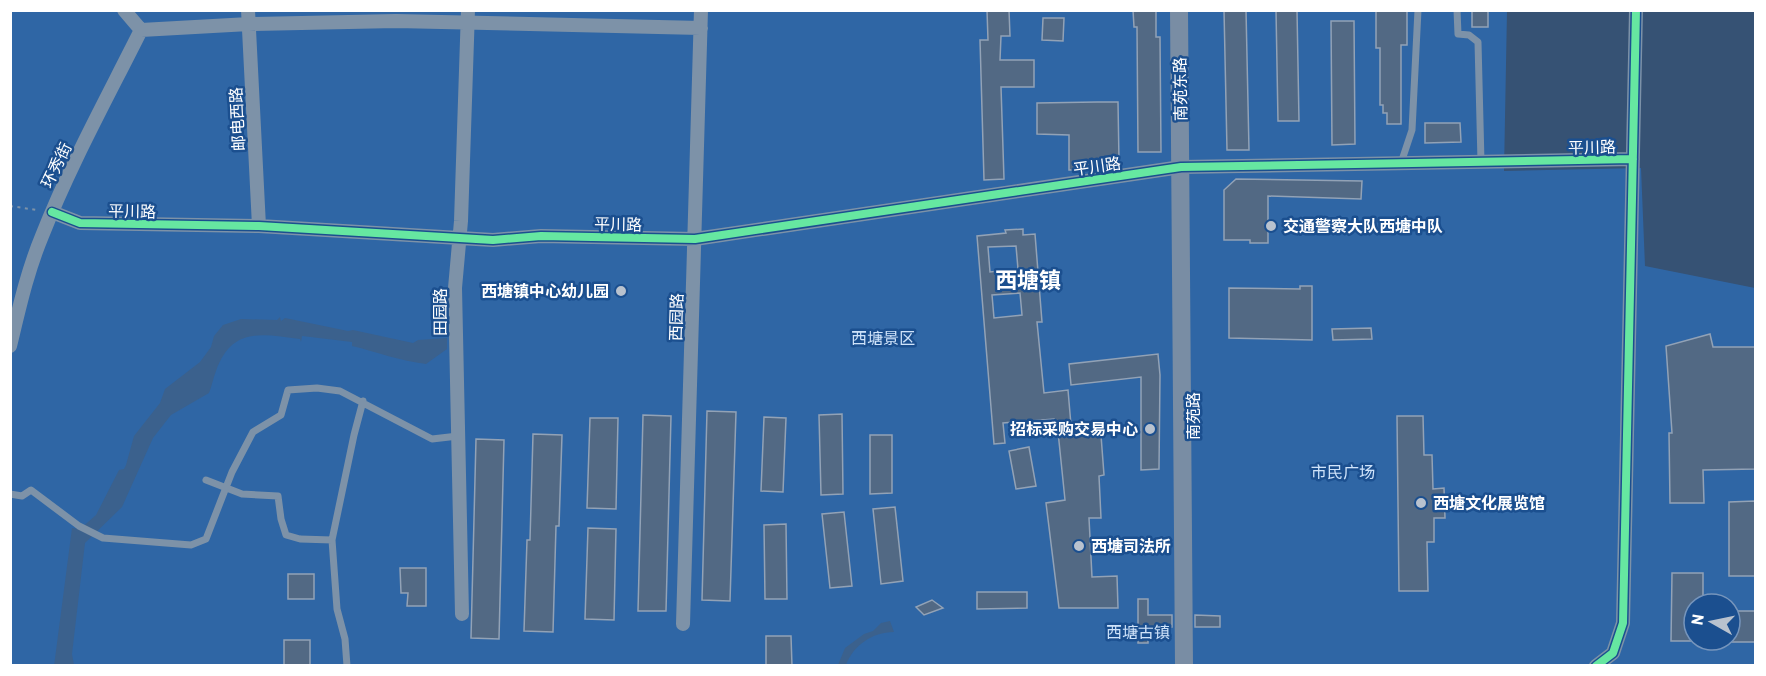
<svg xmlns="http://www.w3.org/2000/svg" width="1766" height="676" font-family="Barlow,'Noto Sans SC',sans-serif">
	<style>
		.green { fill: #2f66a5; fill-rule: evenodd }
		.water { fill: #3b618d }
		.building { fill: #526984; stroke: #92a2b6; stroke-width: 1.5; fill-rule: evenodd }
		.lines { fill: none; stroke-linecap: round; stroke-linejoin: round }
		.path { stroke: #7d92a8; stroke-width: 2; stroke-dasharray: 3 4.5; stroke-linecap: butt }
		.service { stroke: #7d92a8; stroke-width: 7 }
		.minor { stroke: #7d92a8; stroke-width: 14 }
		.secondary { stroke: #798da4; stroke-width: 18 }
		.cycleway-casing { stroke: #1b4f8f; stroke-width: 11 }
		.cycleway { stroke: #66e7a1; stroke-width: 8 }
		.poi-dot { fill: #b9c2ce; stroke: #1b4f8f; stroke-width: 2 }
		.labels { text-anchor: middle; stroke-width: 5; stroke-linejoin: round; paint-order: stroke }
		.street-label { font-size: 16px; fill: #fff; stroke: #1b4f8f }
		.poi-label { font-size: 16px; font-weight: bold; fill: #fff; stroke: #1b4f8f; text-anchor: start }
		.park-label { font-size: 16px; fill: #cfe3fa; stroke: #1b4f8f }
		.district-label { font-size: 22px; font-weight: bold; fill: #fff; stroke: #1b4f8f }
	</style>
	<rect width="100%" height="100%" fill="#365274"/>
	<path class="green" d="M10 11H1507L1504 171 1641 168 1645 266 1755 288V665H11ZM1694 604H1730V640H1694Z"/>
	<path class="water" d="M280 317 281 321 285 318 348 331 353 330 413 343 418 340 447 338V349L426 364C400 361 377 352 352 346V342L302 336 301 342 300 339C261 334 232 327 216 371 213 378 212 386 209 393L171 415 153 438 122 507 85 543 72 654 74 665 54 666 72 528 80 529 96 515 119 470 124 469 126 465 134 436 160 403 165 389 200 362 211 347 214 336 223 325 241 319 277 320Z
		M890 621 894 632C872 632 853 646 846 665H838L845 648 864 634 873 631 881 623Z"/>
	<path class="building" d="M987 10H1009L1010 36H1001L1000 60H1034V87H1001L1004 179 984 180 980 40H988Z
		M1133 10H1156V37H1160L1161 152H1138L1137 27H1134Z
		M1224 10H1246L1249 150H1227Z
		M1276 10H1297L1299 121H1278Z
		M1376 10H1407V45H1401V124H1387V113H1383V105H1380V48H1376Z
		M1472 10H1488V27H1472Z
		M1043 18H1064L1063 41 1042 40Z
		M1331 21H1354L1355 144 1332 145Z
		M1097 102H1118L1119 161 1094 170H1069V135L1037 134V103Z
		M1425 123H1460L1461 142 1425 143Z
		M1236 179 1362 181 1361 199 1268 196V243H1250V240H1224V190Z
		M1023 229V235L1035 234 1042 322H1037L1044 393 1068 390 1071 425 1100 422 1104 475 1099 476 1101 518H1089L1092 577 1117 576 1118 608H1059L1046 503 1065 500 1057 422H1054V419L1003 423 1005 443 994 444 977 236 1006 233 1005 230ZM1016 246 1018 269 990 272 988 247ZM1020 293 1022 315 994 318 992 295Z
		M1300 286H1312V340L1229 338V288L1300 289Z
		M1371 328 1372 339 1333 340 1332 329Z
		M1710 334 1713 347H1755V469L1703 470 1704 503H1670L1669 433H1672L1666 346Z
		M1158 354 1160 375 1159 469 1141 470V377L1071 385 1069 364Z
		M707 411 736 412 730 601 702 600Z
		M842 414 843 494 821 495 819 415Z
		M643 415 671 416 666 611H638Z
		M1397 416H1423L1424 455H1432L1433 489 1444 488 1445 518H1434V542H1427L1428 591H1399Z
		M764 417 786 418 783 492 761 491Z
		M590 418H618L616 509 587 508Z
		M533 434 562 435 559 526H556L553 632 524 631 527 540H530Z
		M870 435H892V493L870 494Z
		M476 439 504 440 499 639 471 638Z
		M1029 447 1036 486 1016 489 1009 451Z
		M1755 501V576H1729V502Z
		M895 507 903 581 881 584 873 509Z
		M844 512 852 586 830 588 822 514Z
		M786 524 787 599H765L764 525Z
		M588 528 616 529 614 620 585 619Z
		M400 568H426V606H407L408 593H401Z
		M1672 573H1703V604H1694V641H1671Z
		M288 574H314V599H288Z
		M977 592H1027V608L977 609Z
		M1138 599H1148V615H1172V627H1148V643H1138Z
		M932 600 943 608 924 615 916 607Z
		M1730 611H1755V642H1730Z
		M1195 615 1220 616V627H1195Z
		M766 636H791L792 666H766Z
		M284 640H310V665H284Z"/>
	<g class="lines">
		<path class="path" d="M10 206 37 210"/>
		<path class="service" d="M1457 10 1458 34 1469 35 1478 42 1481 162
			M1401 163 1412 130 1418 10
			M206 480 242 494 278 496 281 519 286 535 300 539 332 540
			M10 494 22 496 31 490 79 526 103 538 191 545 206 539 232 472 253 432 281 415 288 390 317 388 340 391 432 439 458 436
			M347 666 345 639 337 609 332 540 354 435 363 401"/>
		<path class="minor" d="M248 10 259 226
			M141 30 249 24 396 21 701 28
			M52 212 80 223 259 226 493 240 541 236 695 239 1181 167 1633 159
			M10 346C19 309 27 272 42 236 70 165 107 98 141 30L124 10
			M462 614 455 288 461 221 468 10
			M683 624 701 10
			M1596 666 1613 653 1623 623 1636 10"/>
		<path class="secondary" d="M1179 10 1184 666"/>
		<defs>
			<path id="cycleway" d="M52 212 80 223 259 226 493 240 541 236 695 239 1181 167 1633 159
				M1596 666 1613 653 1623 623 1636 10"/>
		</defs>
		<use href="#cycleway" class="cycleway-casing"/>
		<use href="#cycleway" class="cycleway"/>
	</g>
	<g class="poi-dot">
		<circle cx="1271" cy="226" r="6"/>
		<circle cx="621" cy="291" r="6"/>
		<circle cx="1150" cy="429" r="6"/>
		<circle cx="1421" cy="503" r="6"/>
		<circle cx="1079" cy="546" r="6"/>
	</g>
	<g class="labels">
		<g class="street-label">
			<text transform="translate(1180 89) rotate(-91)" y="6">南苑东路</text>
			<text transform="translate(237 119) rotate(-93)" y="6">邮电西路</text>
			<text transform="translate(1592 147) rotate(-1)" y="6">平川路</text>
			<text transform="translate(56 165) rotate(-64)" y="6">环秀街</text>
			<text transform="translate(1097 166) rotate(-8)" y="6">平川路</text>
			<text transform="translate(132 211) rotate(1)" y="6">平川路</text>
			<text transform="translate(618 224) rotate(1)" y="6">平川路</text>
			<text transform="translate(440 312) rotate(-90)" y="6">田园路</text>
			<text transform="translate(676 317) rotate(-88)" y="6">西园路</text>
			<text transform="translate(1193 416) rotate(-90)" y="6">南苑路</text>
		</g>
		<g class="poi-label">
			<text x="1283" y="232">交通警察大队西塘中队</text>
			<text x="609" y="297" text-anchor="end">西塘镇中心幼儿园</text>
			<text x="1138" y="435" text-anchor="end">招标采购交易中心</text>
			<text x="1433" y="509">西塘文化展览馆</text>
			<text x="1091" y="552">西塘司法所</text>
		</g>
		<g class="park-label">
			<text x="883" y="344">西塘景区</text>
			<text x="1343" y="478">市民广场</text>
			<text x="1138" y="638">西塘古镇</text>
		</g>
		<g class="district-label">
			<text x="1028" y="288">西塘镇</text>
		</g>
	</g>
	<rect width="1766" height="676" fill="none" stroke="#ffffff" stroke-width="24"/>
	<g transform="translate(1712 622) rotate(279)"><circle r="28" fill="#1b4f8f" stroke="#7695bc" stroke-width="1.5"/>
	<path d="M0-4.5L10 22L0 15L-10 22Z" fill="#b9c2ce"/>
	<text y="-9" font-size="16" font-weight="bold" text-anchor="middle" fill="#ffffff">N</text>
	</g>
</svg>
